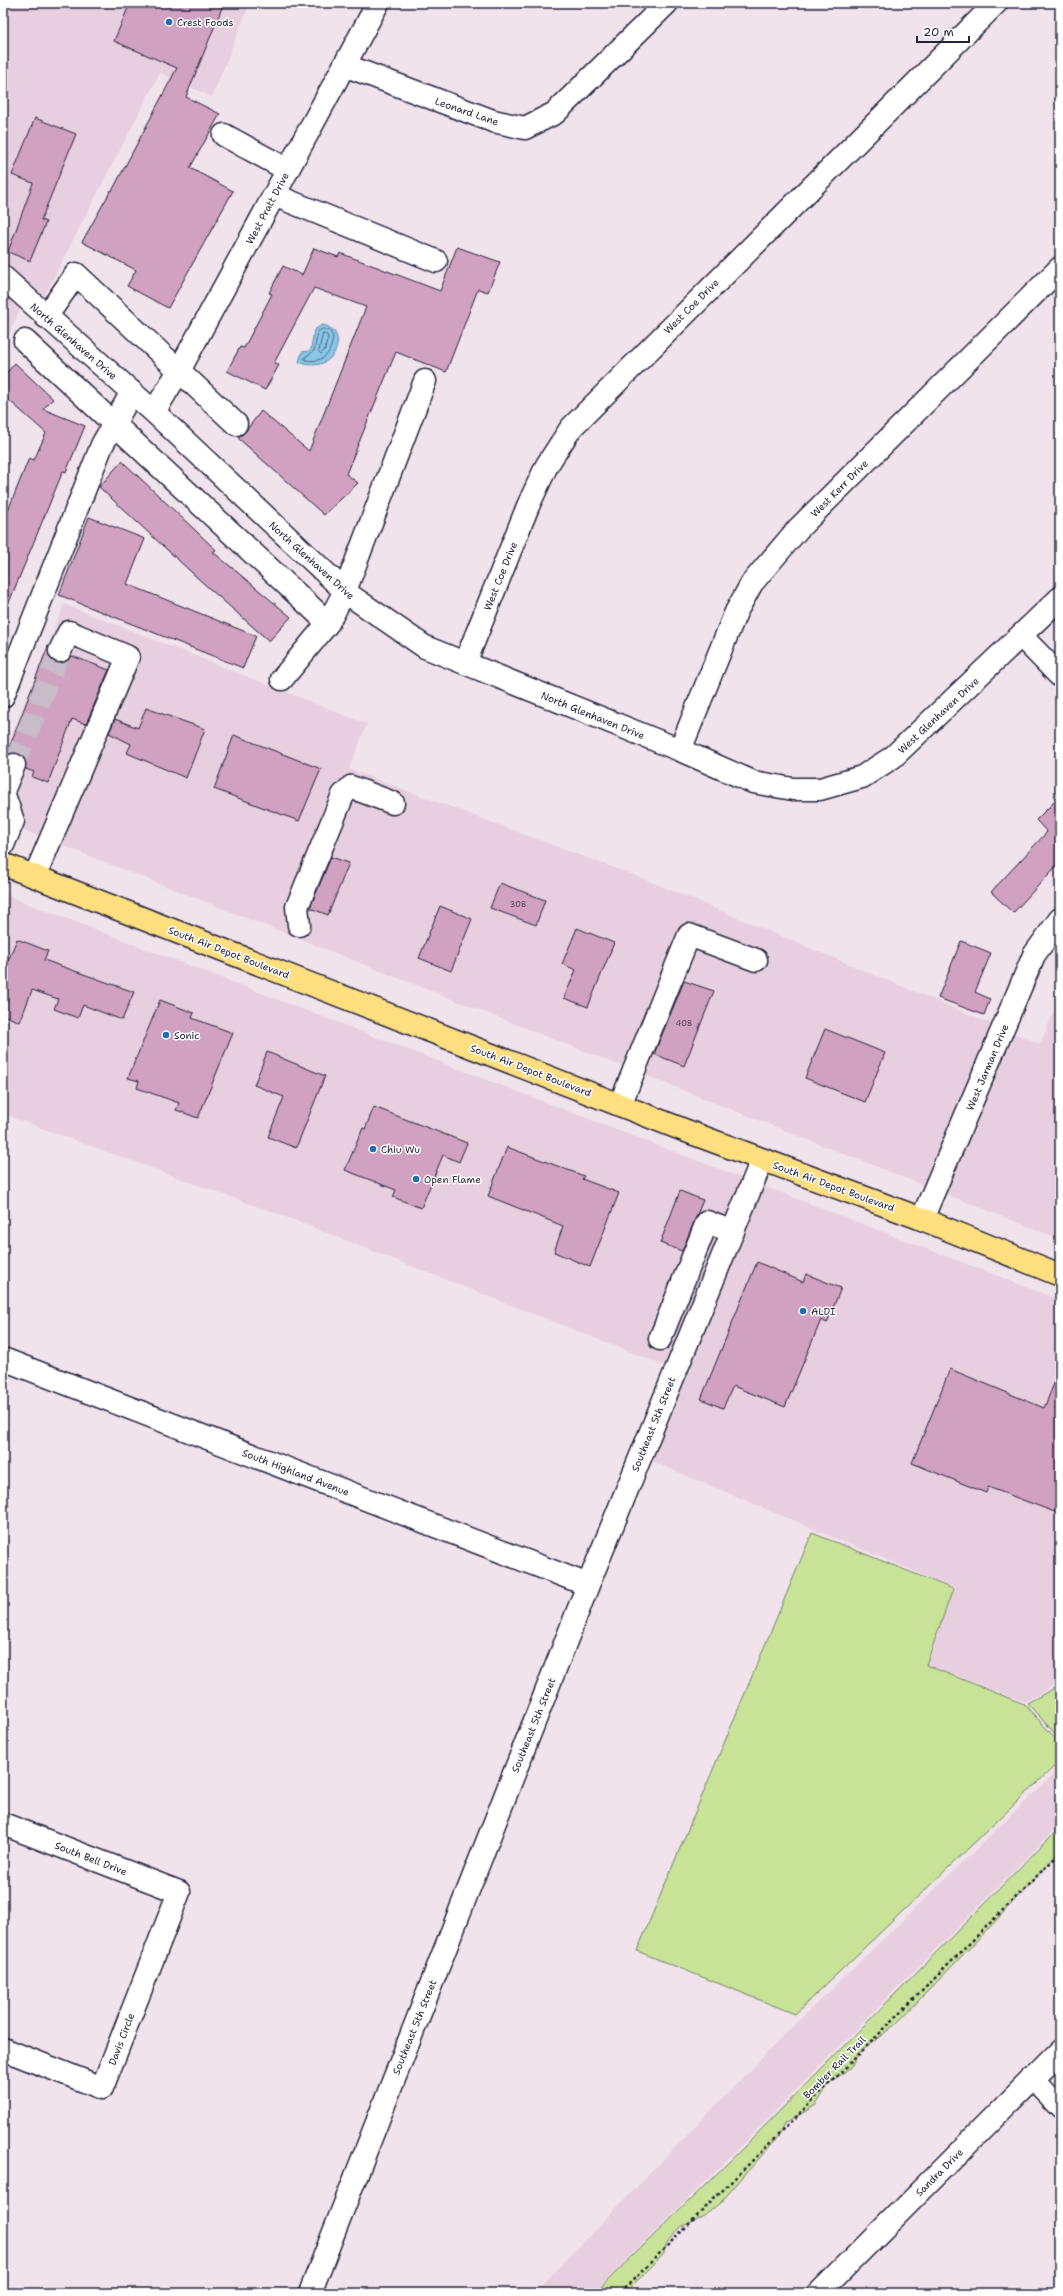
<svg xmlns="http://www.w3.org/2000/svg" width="1063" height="2296" font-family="'Shantell Sans',sans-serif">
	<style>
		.built { fill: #e7cfdf }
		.green { fill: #c8e298; stroke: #75826a }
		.water { fill: #88c7e8; stroke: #5f85a3 }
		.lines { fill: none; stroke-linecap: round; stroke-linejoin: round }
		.shore { stroke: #4b6480; stroke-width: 1 }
		.building { fill: #d1a1c1; stroke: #22223b }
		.minor-tunnel { stroke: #c8bcc9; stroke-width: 22; stroke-dasharray: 22 11; stroke-linecap: butt }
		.minor-casing { stroke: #22223b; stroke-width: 25 }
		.major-casing { stroke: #22223b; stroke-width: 25 }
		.path { stroke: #22223b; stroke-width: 2.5; stroke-dasharray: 3 3; stroke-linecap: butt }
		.minor { stroke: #fff; stroke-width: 22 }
		.major { stroke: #fedf80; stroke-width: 22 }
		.poi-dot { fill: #1f6fb2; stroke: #fff; stroke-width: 1.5 }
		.labels { text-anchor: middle; stroke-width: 3; stroke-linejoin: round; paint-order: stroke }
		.number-label { font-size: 8px; fill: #4e425c }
		.poi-label { font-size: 10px; fill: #22223b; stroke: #fff; text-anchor: start }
		.street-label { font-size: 10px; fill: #22223b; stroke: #fff }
	</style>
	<rect width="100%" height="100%" fill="#f1e3ec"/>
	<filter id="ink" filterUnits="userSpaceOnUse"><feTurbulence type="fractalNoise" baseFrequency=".025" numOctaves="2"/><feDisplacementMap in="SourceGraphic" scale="8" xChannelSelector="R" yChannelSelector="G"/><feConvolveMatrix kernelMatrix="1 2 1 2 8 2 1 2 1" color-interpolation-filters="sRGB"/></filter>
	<g filter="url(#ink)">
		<path class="built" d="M12 3H250L212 97 160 73 44 296 31 284 3 348V25Z
			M64 604 367 724 349 769 649 881 1040 1044 1060 998V1239L3 822V758Z
			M3 894 1060 1300V1682L1025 1702 927 1665 954 1588 649 1460 684 1373 286 1217 3 1114Z
			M1060 1768V1824L661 2226 594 2293H534L788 2031Z"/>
		<path class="green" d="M812 1533 953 1589 926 1665 1024 1704 1060 1743V1761L795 2014 637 1951Z
			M1060 1685V1739L1027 1703Z
			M1060 1827V1851L991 1926 897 2023 858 2054 852 2066 829 2084 816 2105 784 2124 778 2137 720 2203 704 2216 681 2227 665 2244 664 2254 625 2293H595L741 2150Z"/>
		<path class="water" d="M322 325C352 330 335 377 299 362L302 352 309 351 311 349 314 330Z"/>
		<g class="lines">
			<path class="shore" d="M323 329 330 331 333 337C331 355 323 363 305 360V357L314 351 318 332Z
				M323 334 327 335 328 338 325 349 321 354 319 352Z"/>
		</g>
		<path class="building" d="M130 3H224L186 97 220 114 190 168 233 191 168 308 127 286 136 270 82 242 111 190 112 191 177 68 114 41Z
			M35 118 76 134 41 220 46 222 30 261 8 252 33 183 12 175Z
			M457 247 500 262 488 292 478 289 446 372 396 352 346 474 358 483 324 515 238 438 245 432 261 411 309 451 366 307 314 288 274 363 279 365 265 390 227 371 240 347 244 348 272 294 269 293 283 266 302 275 314 248 338 257 340 253 440 291Z
			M15 363 53 399 43 409 85 426 66 472 63 471 3 617V523L29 458 34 460 46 433 3 395V377Z
			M122 461 216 550 213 552 291 617 269 641 202 582 99 487Z
			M89 517 145 539 127 584 256 636 243 668 59 595Z
			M48 646 50 658 55 662 67 661 72 656 109 670 86 724 72 719 48 783 32 777 34 772 26 769 24 758 19 754 12 753 6 756Z
			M146 708 205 729 186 778 127 753 131 744 109 733 115 719 138 728Z
			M234 735 321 769 299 821 214 789Z
			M1060 796V862L1013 913 991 892 1047 832 1036 820Z
			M331 857 349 863 328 915 310 908Z
			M500 883 545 900 536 925 490 908Z
			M440 906 472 919 451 971 419 958Z
			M577 928 614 943 588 1007 564 998 576 970 562 964Z
			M17 939 48 951 44 960 134 992 122 1020 83 1005 78 1018 54 1009 58 999 32 990 20 1022 3 1015V973Z
			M961 941 991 953 975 992 990 999 984 1015 938 998Z
			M684 981 714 991 684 1066 654 1054Z
			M160 1000 194 1013 192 1018 233 1033 198 1118 176 1110 179 1103 137 1088 139 1081 128 1078Z
			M825 1029 885 1053 865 1102 805 1078Z
			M267 1052 325 1076 296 1148 268 1137 284 1097 254 1085Z
			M374 1107 467 1143 459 1162 443 1155 421 1208 393 1197 396 1190 345 1170 363 1128 365 1129Z
			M507 1147 584 1176 582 1179 619 1193 590 1267 554 1252 563 1226 488 1196Z
			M680 1191 703 1200 682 1251 660 1243Z
			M757 1262 803 1282 806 1274 841 1288 827 1323 821 1320 785 1407 733 1386 723 1408 701 1399Z
			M950 1369 1044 1408 1060 1369V1514L988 1487 986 1493 912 1463Z"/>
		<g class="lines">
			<path class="minor-tunnel" d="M14 765 60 651"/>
			<defs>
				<path id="minor" d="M344 65 493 121 525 128 555 113 667 3
					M224 135 288 170
					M274 195 436 261
					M3 277 154 412 348 594 425 647 680 750 753 782 793 789H820L862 777 893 757 1060 598
					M46 317 76 274 236 424
					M25 341 328 623
					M154 412 180 369 378 3
					M1022 637 1060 676
					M465 663 528 506 547 465 571 428 996 3
					M282 679 328 623 345 591 425 381
					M3 696 102 445 132 392
					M680 750 736 612 752 583 798 529 1060 268
					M3 791 14 765
					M3 792 13 821 3 845
					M35 876 128 657 69 632 60 651
					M299 925 297 907 343 795 351 787 393 803
					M620 1105 689 935 756 960
					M922 1219 1034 955 1060 919
					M660 1339 707 1222 733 1232
					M3 1359 588 1585
					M3 1824 179 1892 102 2088 3 2049
					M1032 2078 1060 2107
					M310 2293 588 1585 762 1160
					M819 2293 1060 2051"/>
				<path id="major" d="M3 864 689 1132 922 1219 1060 1275"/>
			</defs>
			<use href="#minor" class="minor-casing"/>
			<use href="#major" class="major-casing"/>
			<path class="path" d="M620 2293 1060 1853"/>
			<use href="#minor" class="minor"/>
			<use href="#major" class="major"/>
		</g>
	</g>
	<g class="poi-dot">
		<circle cx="169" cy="22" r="4"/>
		<circle cx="166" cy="1035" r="4"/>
		<circle cx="373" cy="1149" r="4"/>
		<circle cx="416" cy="1179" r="4"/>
		<circle cx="803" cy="1311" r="4"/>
	</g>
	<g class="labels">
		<g class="number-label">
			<text x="518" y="907">308</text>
			<text x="684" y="1026">408</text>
		</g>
		<g class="poi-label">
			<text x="177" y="26">Crest Foods</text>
			<text x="174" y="1039">Sonic</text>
			<text x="381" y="1153">Chiu Wu</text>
			<text x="424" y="1183">Open Flame</text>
			<text x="811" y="1315">ALDI</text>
		</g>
		<g class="street-label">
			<text transform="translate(467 111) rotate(19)" y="4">Leonard Lane</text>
			<text transform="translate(267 208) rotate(-62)" y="4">West Pratt Drive</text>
			<text transform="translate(691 306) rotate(-45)" y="4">West Coe Drive</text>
			<text transform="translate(74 341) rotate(41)" y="4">North Glenhaven Drive</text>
			<text transform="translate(839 488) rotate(-45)" y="4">West Kerr Drive</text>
			<text transform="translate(312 560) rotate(42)" y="4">North Glenhaven Drive</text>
			<text transform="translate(500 576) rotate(-68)" y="4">West Coe Drive</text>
			<text transform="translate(593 715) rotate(22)" y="4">North Glenhaven Drive</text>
			<text transform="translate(938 715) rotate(-43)" y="4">West Glenhaven Drive</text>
			<text transform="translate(229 952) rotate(21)" y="4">South Air Depot Boulevard</text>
			<text transform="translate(987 1067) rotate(-67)" y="4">West Jarman Drive</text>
			<text transform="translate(531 1070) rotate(21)" y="4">South Air Depot Boulevard</text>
			<text transform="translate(834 1186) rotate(20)" y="4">South Air Depot Boulevard</text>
			<text transform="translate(653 1424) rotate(-68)" y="4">Southeast 5th Street</text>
			<text transform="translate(296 1472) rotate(21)" y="4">South Highland Avenue</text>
			<text transform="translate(533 1725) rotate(-68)" y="4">Southeast 5th Street</text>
			<text transform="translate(91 1858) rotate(21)" y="4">South Bell Drive</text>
			<text transform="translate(414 2027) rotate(-68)" y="4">Southeast 5th Street</text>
			<text transform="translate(121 2039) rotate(-69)" y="4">Davis Circle</text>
			<text transform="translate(834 2067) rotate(-45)" y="4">Bomber Rail Trail</text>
			<text transform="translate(939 2172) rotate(-45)" y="4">Sandra Drive</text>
		</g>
	</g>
	<rect width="1063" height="2296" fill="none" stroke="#fff" stroke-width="16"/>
	<rect x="8" y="8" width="1047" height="2280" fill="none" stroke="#22223b" stroke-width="1.5" filter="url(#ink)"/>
	<path d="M917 36v6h52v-6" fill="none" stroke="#22223b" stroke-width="2"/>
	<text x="923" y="36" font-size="12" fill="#22223b" stroke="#ffffff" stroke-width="3" paint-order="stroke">20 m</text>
</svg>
